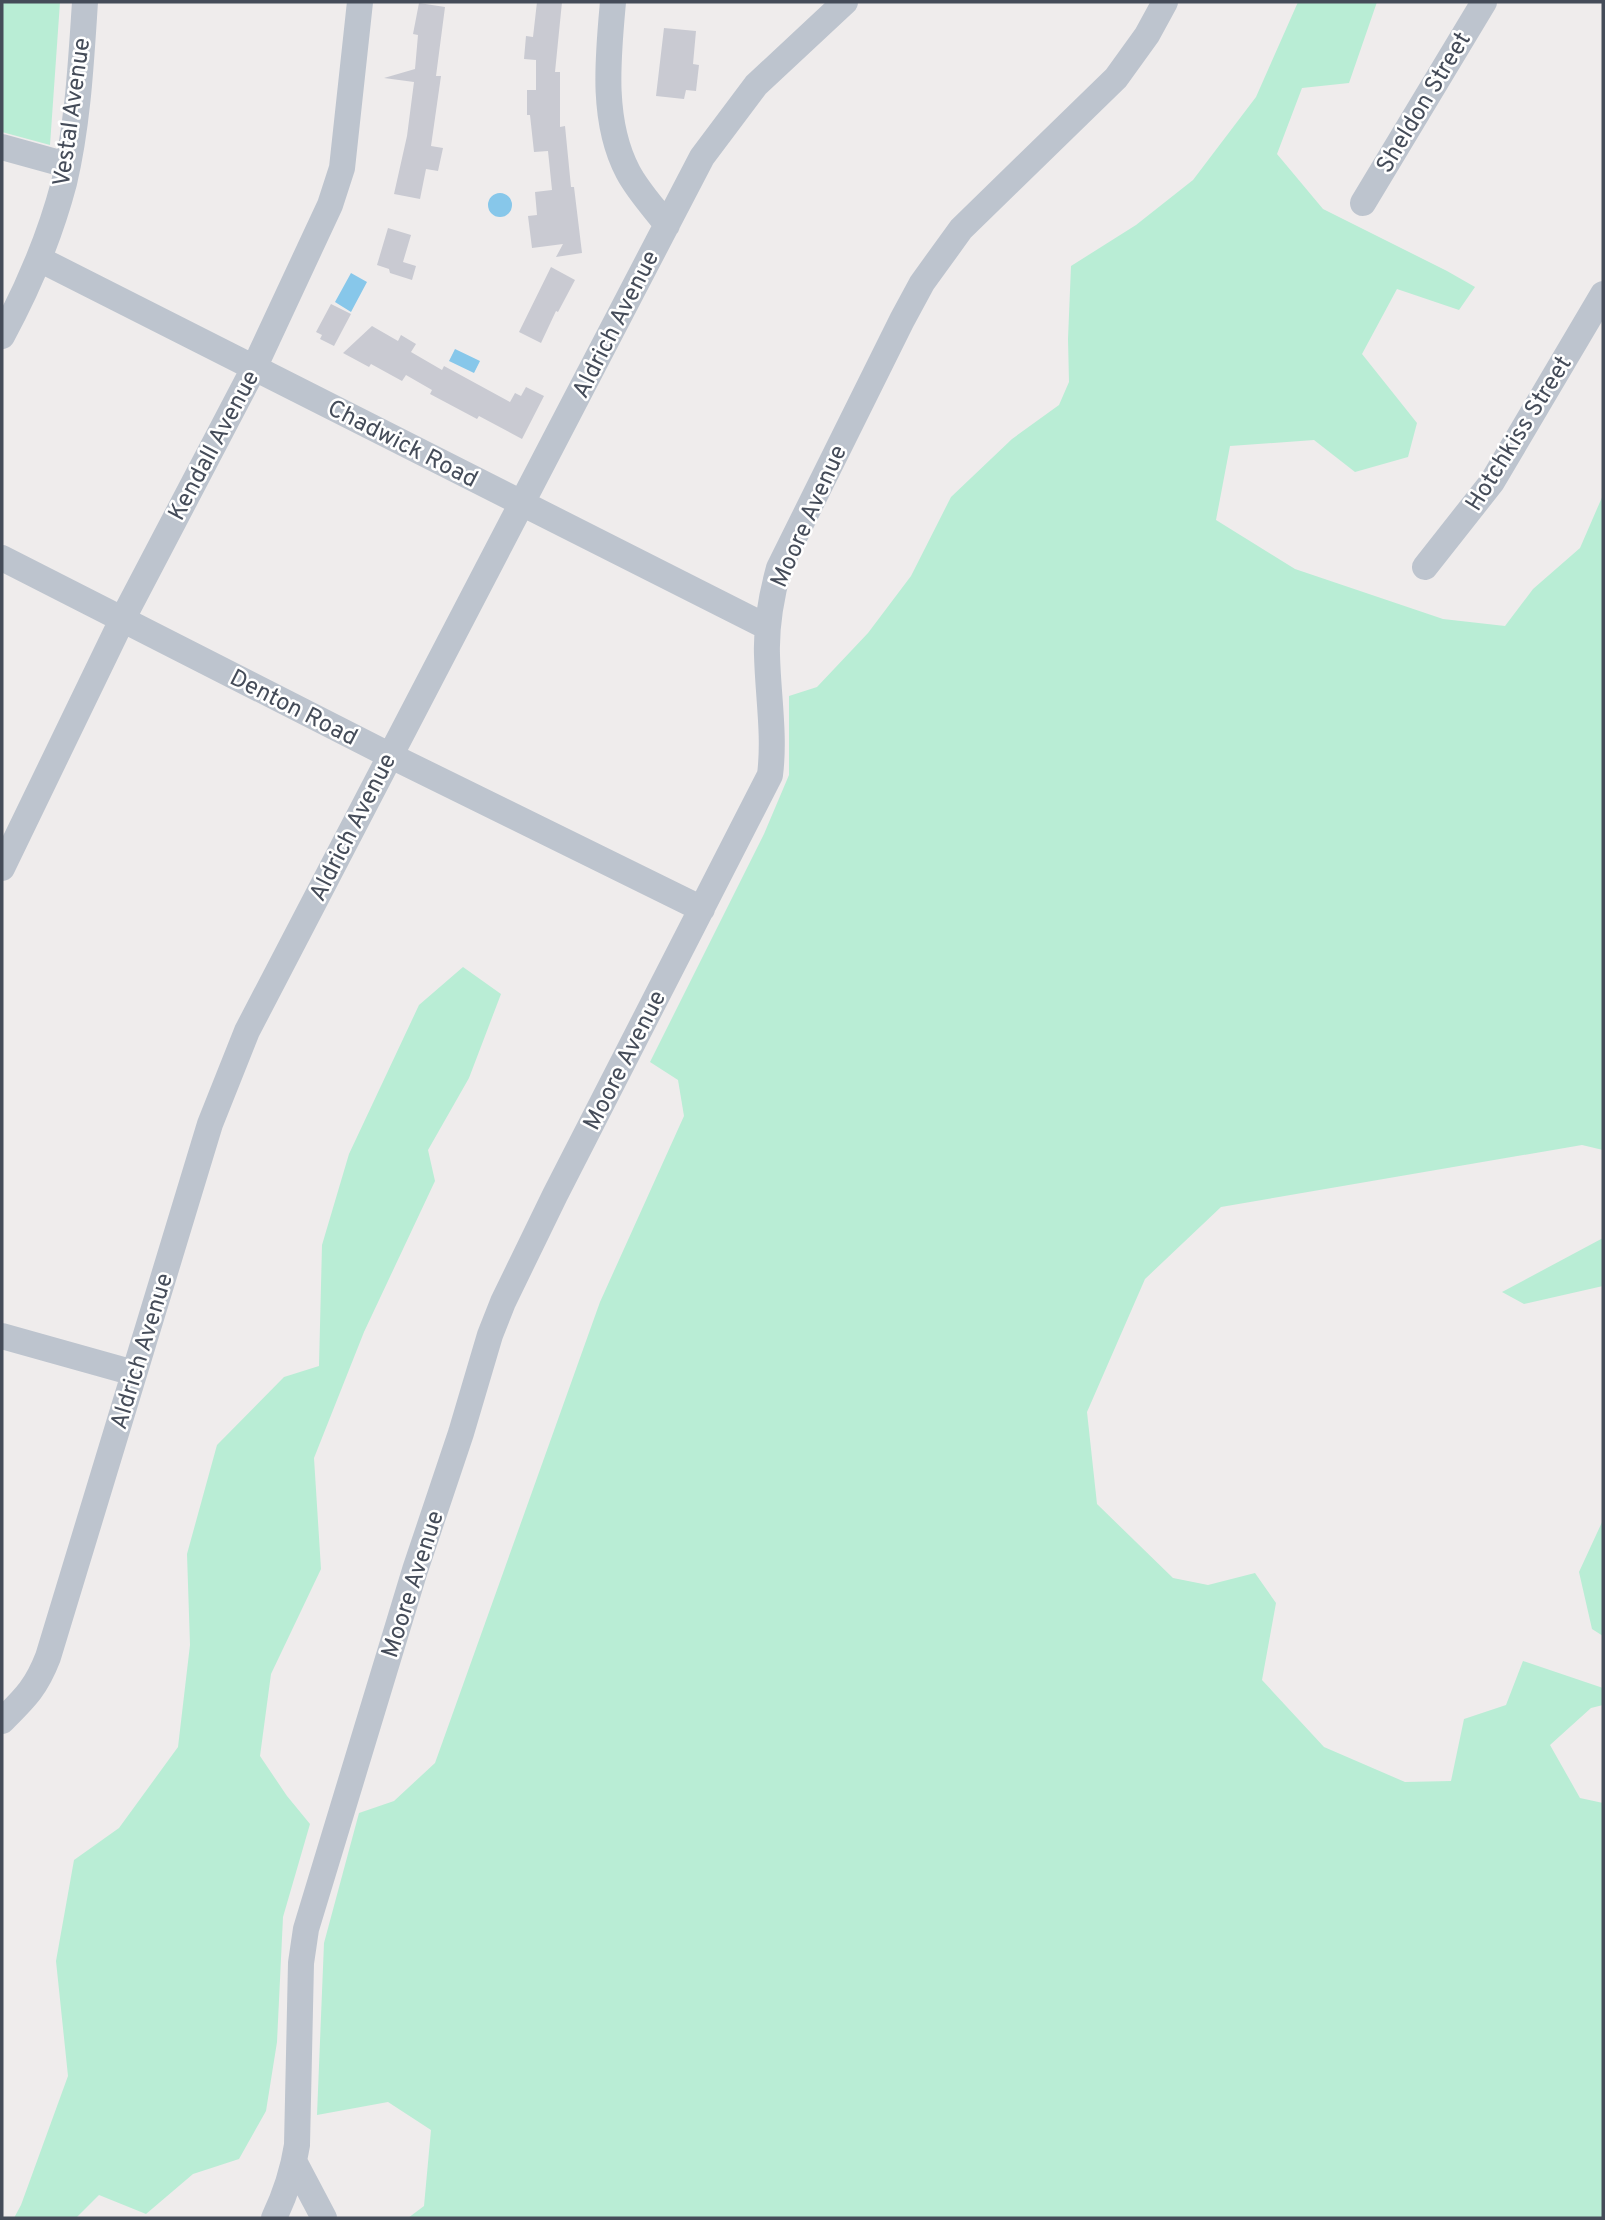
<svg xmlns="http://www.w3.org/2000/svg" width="1605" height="2220" font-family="Overpass,sans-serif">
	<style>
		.green { fill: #b9edd5 }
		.water { fill: #87c7ea }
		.building { fill: #c9cad2 }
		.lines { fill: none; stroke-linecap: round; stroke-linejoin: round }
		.minor { stroke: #bdc4ce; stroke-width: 26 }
		.labels { text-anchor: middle; stroke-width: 5; stroke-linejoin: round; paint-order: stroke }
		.street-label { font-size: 24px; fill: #454c59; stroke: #fff }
	</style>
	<rect width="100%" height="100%" fill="#efecec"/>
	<path class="green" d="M2 2H60L50 145 2 132Z
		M1298 2H1377L1349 83 1302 88 1277 154 1323 209 1447 271 1475 287 1459 310 1397 289 1362 354 1417 423 1408 457 1355 472 1314 440 1230 446 1216 520 1295 569 1443 619 1505 626 1533 589 1580 548 1603 495V1150L1582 1145 1221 1207 1145 1279 1087 1412 1097 1504 1173 1578 1208 1585 1255 1573 1276 1603 1262 1680 1324 1747 1405 1782 1451 1781 1464 1719 1506 1705 1523 1661 1603 1688V1705L1591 1708 1550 1745 1580 1798 1603 1803V2218H408L424 2206 431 2130 388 2102 317 2115 324 1943 359 1813 394 1801 435 1763 600 1302 684 1116 678 1080 650 1062 764 834 789 775V696L817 687 868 633 911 576 951 497 1012 439 1059 405 1069 382 1068 339 1071 266 1136 225 1193 180 1256 97Z
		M463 967 501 994 469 1078 428 1150 435 1181 364 1332 314 1458 321 1569 271 1674 260 1756 287 1796 310 1824 283 1917 277 2042 266 2111 239 2159 193 2174 146 2214 99 2195 76 2218H14L21 2205 68 2076 56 1961 74 1860 119 1828 178 1747 190 1645 187 1554 217 1445 284 1377 319 1366 322 1245 349 1154 419 1005Z
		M1603 1238V1286L1524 1304 1502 1292Z
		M1603 1520V1636L1592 1629 1579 1572Z"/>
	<path class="water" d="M488 205a12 12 0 1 1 24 0a12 12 0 1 1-24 0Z
		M351 273 367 282 351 312 335 302Z
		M455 349 480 361 474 373 449 361Z"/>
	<path class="building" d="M537 2H562L555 72H560V127L565 126 571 187H574L582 253 556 257 563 244 532 248 528 216 537 215 535 192 552 190 548 151 534 152 530 115H527V90H536V60L524 59 526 36 533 37Z
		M419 3 445 7 436 76H441L431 146 443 148 438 171 426 169 420 199 394 194 407 136 414 82 384 78 415 69 418 35 413 34Z
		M664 28 696 31 693 64 699 65 696 91 686 90 684 99 656 96Z
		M388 228 411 235 403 262 416 266 412 280 390 273 389 269 377 265Z
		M551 267 575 280 558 312 556 311 541 343 519 332Z
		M331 304 351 314 334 346 320 339 322 335 316 332Z
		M372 326 398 341 401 335 416 344 411 352 442 370 444 366 510 402 515 393 521 396 526 387 544 396 522 439 479 416 477 419 430 394 432 390 406 375 402 381 371 364 369 367 343 353Z"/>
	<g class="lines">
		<path class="minor" d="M613 2C608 57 601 121 628 172 638 191 654 208 667 225
			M2 147 67 165
			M1363 203 1484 2
			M39 259 767 627
			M2 336C28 288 50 236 64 183 78 124 81 62 85 2
			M2 558 389 755 702 909
			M1425 567 1492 482 1603 294
			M2 868 122 620 254 368 330 205 342 168 360 2
			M2 1336 134 1373
			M2 1721C25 1698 36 1688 48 1657L210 1124 247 1031 702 157 756 85 845 2
			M295 2163 324 2218
			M274 2218C285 2195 293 2171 297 2145L301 1963 306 1929 415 1570 461 1433 490 1335 503 1302 555 1195 770 775C775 735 768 696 767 655 766 625 771 597 779 568L902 320 922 283 961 229 1116 78 1147 35 1165 2"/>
	</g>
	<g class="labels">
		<g class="street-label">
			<text transform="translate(1423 102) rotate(-59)" y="8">Sheldon Street</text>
			<text transform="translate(71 112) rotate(-82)" y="8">Vestal Avenue</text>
			<text transform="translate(615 324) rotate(-63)" y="8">Aldrich Avenue</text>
			<text transform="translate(1518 433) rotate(-58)" y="8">Hotchkiss Street</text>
			<text transform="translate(403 443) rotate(27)" y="8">Chadwick Road</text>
			<text transform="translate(213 445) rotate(-62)" y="8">Kendall Avenue</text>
			<text transform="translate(808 516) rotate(-66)" y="8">Moore Avenue</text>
			<text transform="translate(294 707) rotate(27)" y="8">Denton Road</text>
			<text transform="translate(352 827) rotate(-63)" y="8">Aldrich Avenue</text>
			<text transform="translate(624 1060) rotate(-63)" y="8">Moore Avenue</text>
			<text transform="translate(141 1351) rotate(-73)" y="8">Aldrich Avenue</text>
			<text transform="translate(412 1584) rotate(-72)" y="8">Moore Avenue</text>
		</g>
	</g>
	<rect width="1605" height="2220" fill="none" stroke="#454c59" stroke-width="7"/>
</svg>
